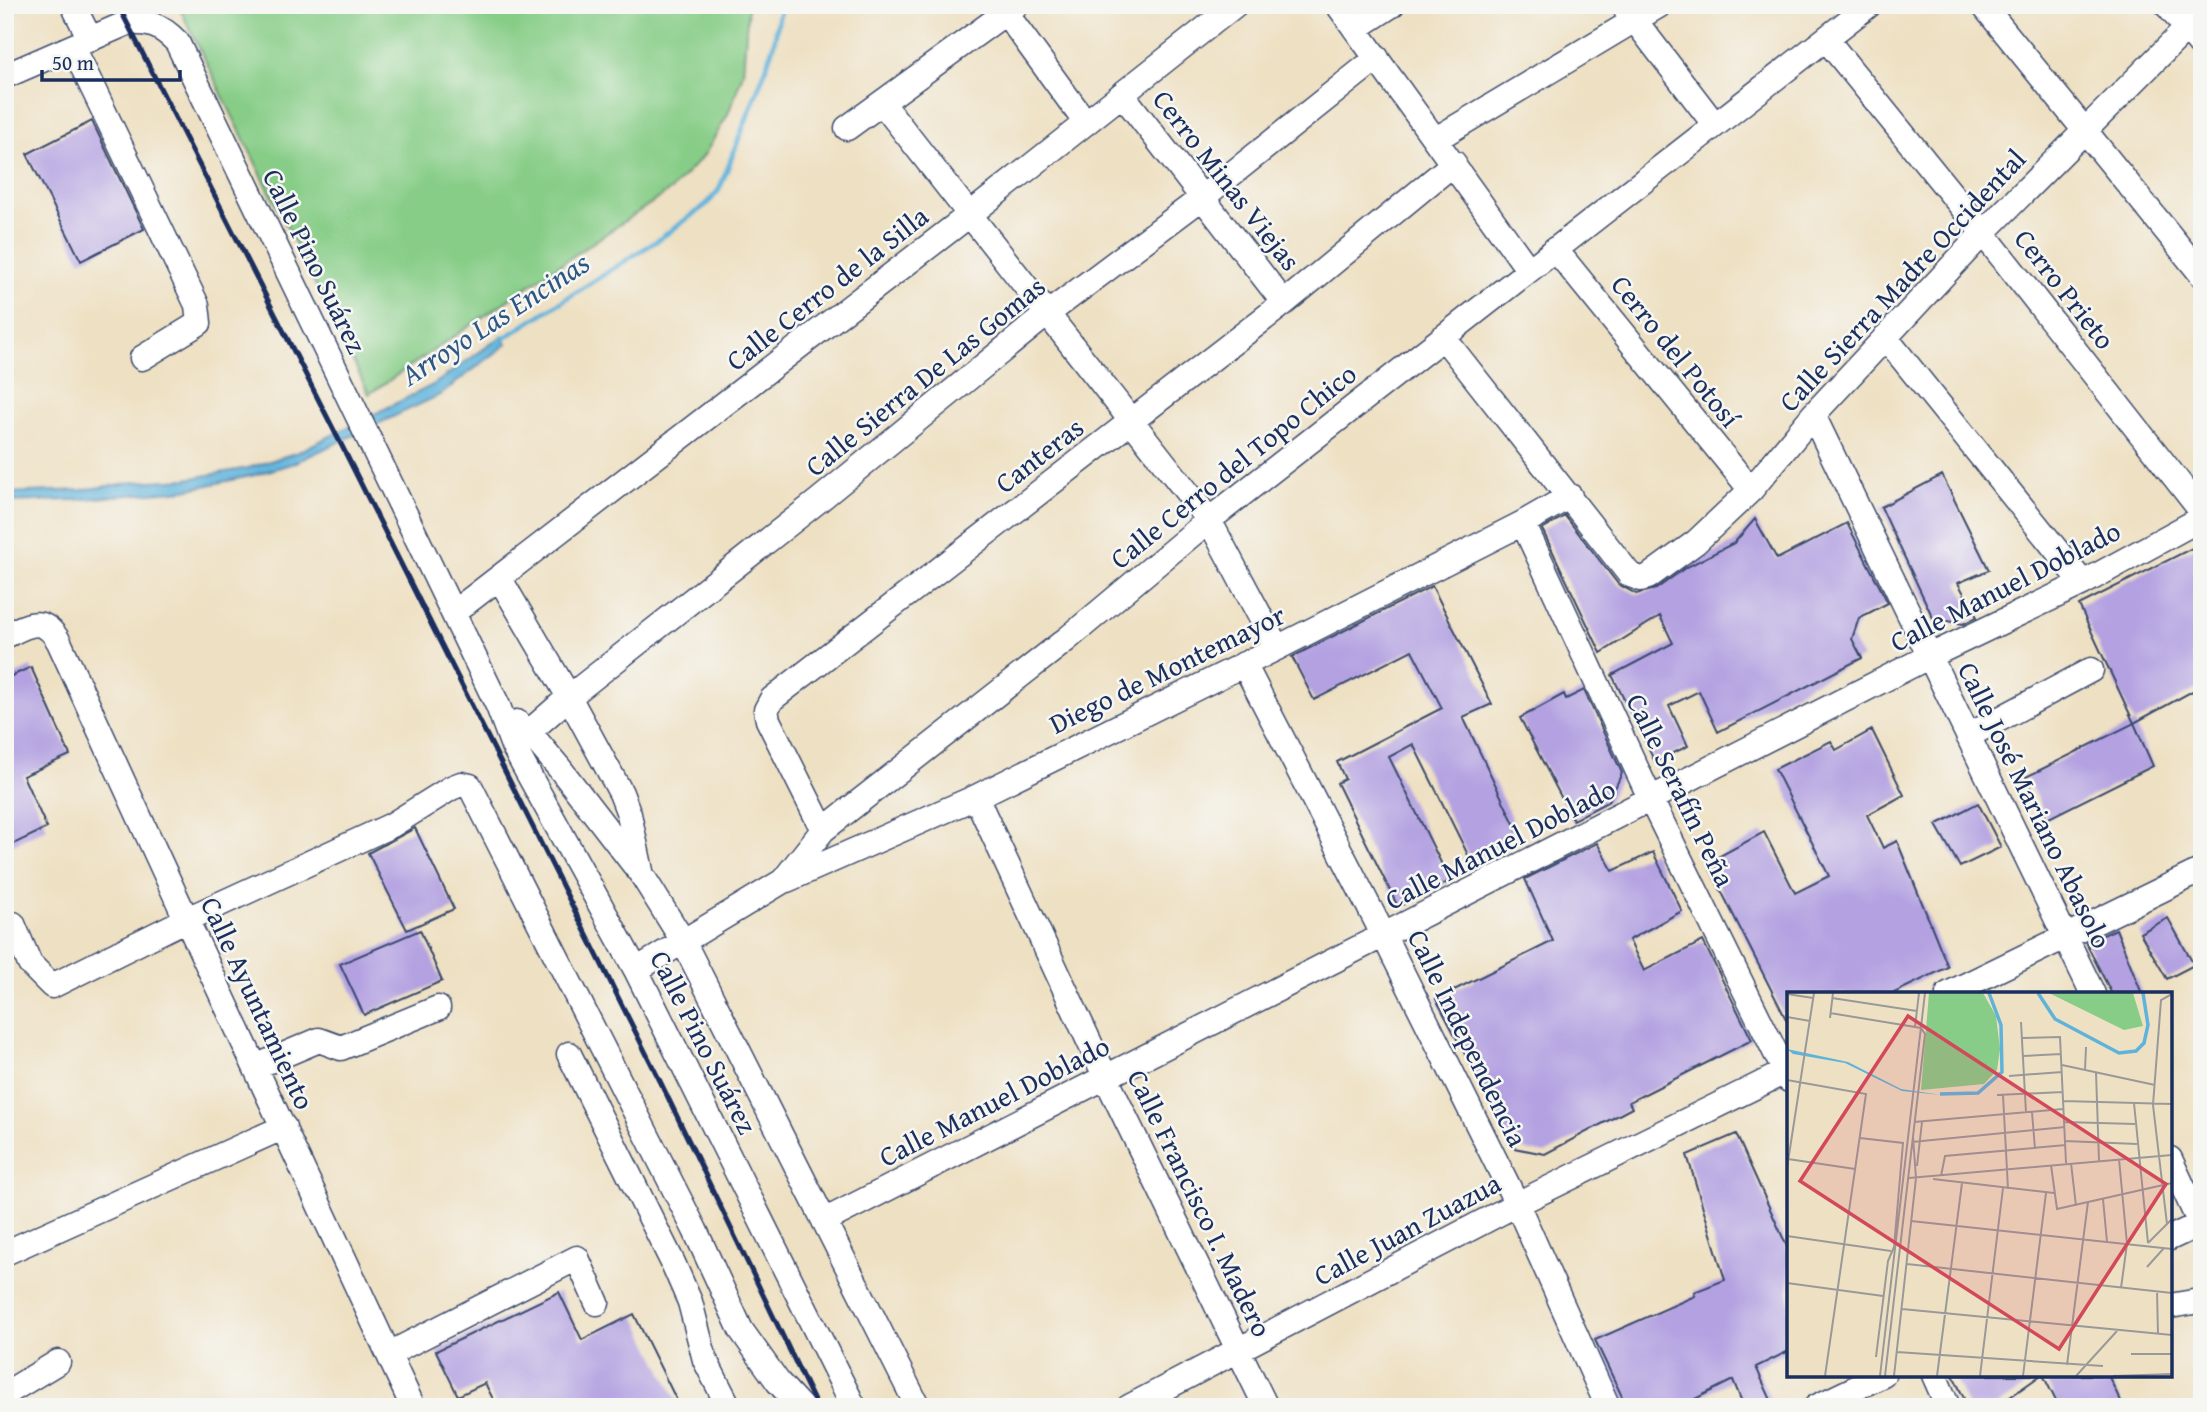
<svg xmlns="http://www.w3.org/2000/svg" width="2207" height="1412" font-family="'Gentium Book Plus',serif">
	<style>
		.green { fill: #87cd87; stroke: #517e72; stroke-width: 2 }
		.water { fill: #5fb3db; stroke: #3d719c; stroke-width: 2 }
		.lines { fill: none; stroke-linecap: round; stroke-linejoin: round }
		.stream { stroke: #5fb3db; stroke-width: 5 }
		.building { fill: #b3a1e1 }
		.minor-casing { stroke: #3b4a6d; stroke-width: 27 }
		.minor { stroke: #fff; stroke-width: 24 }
		.rail { stroke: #1b2f5e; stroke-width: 5 }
		.labels { text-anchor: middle; stroke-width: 5; stroke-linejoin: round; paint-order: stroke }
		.street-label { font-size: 28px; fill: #1b2f5e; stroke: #f6f6f2 }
		.water-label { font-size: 30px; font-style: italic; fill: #2f5784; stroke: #f6f6f2 }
		.inset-river { fill: none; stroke: #5fb3db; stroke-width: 3.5 }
		.inset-road { fill: none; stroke: #9a999a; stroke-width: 2 }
		.view { fill: #d1495b; fill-opacity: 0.15; stroke: #d1495b; stroke-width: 3.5 }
		.inset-edge { fill: none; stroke: #1b2f5e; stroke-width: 3.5 }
	</style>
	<rect width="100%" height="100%" fill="#f6f6f2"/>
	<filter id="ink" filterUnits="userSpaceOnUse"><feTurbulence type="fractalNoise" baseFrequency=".0143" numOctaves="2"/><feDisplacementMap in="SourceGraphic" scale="14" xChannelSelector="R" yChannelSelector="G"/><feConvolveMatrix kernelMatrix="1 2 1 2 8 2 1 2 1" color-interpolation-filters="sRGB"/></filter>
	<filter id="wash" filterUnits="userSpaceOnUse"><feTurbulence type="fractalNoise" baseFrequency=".00686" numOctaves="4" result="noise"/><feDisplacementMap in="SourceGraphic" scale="28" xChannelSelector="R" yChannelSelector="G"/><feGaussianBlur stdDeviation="1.57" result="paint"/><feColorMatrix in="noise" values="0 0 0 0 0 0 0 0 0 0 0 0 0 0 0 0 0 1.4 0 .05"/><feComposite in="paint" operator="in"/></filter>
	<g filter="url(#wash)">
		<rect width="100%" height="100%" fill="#eee0c2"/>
		<path class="green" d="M178 5H748L743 73 728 114 705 154 672 189 369 394Z"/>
		<path class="water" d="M502 336 507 344 440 395 294 463 255 475 185 490 74 500 5 502V493L81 490 135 482 186 479 248 468 298 452 433 385Z"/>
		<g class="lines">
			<path class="stream" d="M498 342 658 240 707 204 719 190 765 71 774 43 781 5"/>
		</g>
		<g id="blocks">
			<path class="building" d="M92 121 144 229 81 261 27 154Z
				M1942 475 1989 570 1958 583 1977 617 1963 624 1933 618 1881 507Z
				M1565 516 1618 584 1636 594 1656 589 1685 568 1734 543 1755 519 1777 559 1847 523 1888 603 1859 618 1852 639 1862 658 1718 732 1699 691 1669 706 1688 746 1655 762 1612 675 1673 643 1660 616 1601 653 1542 529Z
				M2202 543V686L2134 723 2079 605Z
				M1432 586 1492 704 1463 717 1520 836 1471 861 1413 744 1389 757 1450 881 1398 907 1337 783 1345 779 1337 762 1442 708 1412 650 1314 700 1292 657Z
				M31 667 70 755 23 776 47 828 5 848V679Z
				M1584 690 1622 773 1609 801 1573 820 1520 718 1564 694 1566 699Z
				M2134 723 2153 766 2047 819 2026 777Z
				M1872 730 1904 795 1867 815 1883 848 1897 841 1948 967 1892 994H1789V1025L1707 863 1764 832 1795 893 1829 876 1775 769 1831 741 1836 750Z
				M1978 803 2001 847 1960 867 1936 825Z
				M415 828 454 909 407 930 368 853Z
				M1597 843 1613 871 1653 852 1682 911 1629 940 1644 971 1703 941 1752 1040 1629 1102 1632 1108 1545 1154 1514 1148 1436 999 1553 941 1525 879Z
				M2168 918 2194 965 2167 979 2140 933Z
				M2116 929 2125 951 2142 994H2112L2086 943Z
				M420 930 442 981 364 1015 340 964Z
				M1736 1134 1789 1251V1351L1756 1367 1771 1400 1758 1407H1744L1733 1380 1679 1407H1627L1595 1340 1695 1296 1694 1292 1725 1280 1687 1155Z
				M559 1292 582 1340 634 1314 680 1407H497L485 1383 458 1396 436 1351Z
				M1953 1375H2041L1996 1407H1968Z
				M2043 1375H2108L2121 1402 2113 1407H2059Z"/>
		</g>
	</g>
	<g filter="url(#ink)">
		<use href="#blocks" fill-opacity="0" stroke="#3b4a6d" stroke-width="2"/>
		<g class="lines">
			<defs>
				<path id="minor" d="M73 5 90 39
					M1000 5 1086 123
					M1338 5 1528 269
					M1623 5 1715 125
					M1983 5 2202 275
					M2167 5 2202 47
					M1355 29 1392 5
					M1826 39 1983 233 2202 512
					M73 47 197 305 199 323 142 358
					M5 76 127 23C151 22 160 25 177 42L498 706 513 746 636 970 854 1407
					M1122 94 1284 303
					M883 104 1209 520 1277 648
					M847 128 1016 5
					M1436 139 1660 5
					M1555 249 1751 490
					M1443 337 1630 575 1641 579 1648 577 1696 542 1751 490 1813 415 1983 233 2202 13
					M1885 337 2083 583
					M1813 415 2093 994
					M1523 523 1651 800 1789 1080
					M500 579 569 697 621 793 629 814 641 871
					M453 613 968 216 1235 5
					M5 636C28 625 43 614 59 642 175 898 295 1151 413 1407
					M1244 664 1384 936 1517 1204 1608 1407
					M517 722 529 732 561 770 642 875 683 941 918 1407
					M1968 736 2091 670
					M513 746 569 697 818 501 1047 314 1203 197 1377 58
					M976 797 1106 1078 1266 1407
					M823 830 768 720 766 710 772 699 1284 303 1454 163
					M787 880 976 797 1277 648 1523 523 1570 496
					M13 924 30 964 52 986 185 920 392 825 451 788 461 784 470 786 695 1230 741 1330 778 1382 801 1407
					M636 970 783 881 823 830 1067 639 1209 520 1869 5
					M1948 994 2202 870
					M569 1054 673 1263 690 1302 705 1360 729 1407
					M255 1067 319 1040 341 1048 438 1008
					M2170 1159 2202 1228
					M824 1221 1930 656 2083 583 2202 518
					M2170 1238 2202 1223
					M5 1253 284 1127
					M2170 1306 2199 1301
					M389 1354 577 1258 597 1303
					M1934 1375 1948 1407
					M5 1394 58 1362
					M1129 1407 1517 1204 1789 1070
					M1816 1407 1883 1375"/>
			</defs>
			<use href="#minor" class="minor-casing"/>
			<use href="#minor" class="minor"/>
			<path class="rail" d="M118 5 346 454 661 1083 817 1407"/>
		</g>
	</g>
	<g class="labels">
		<g class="street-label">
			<text transform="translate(1227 180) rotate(52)" y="10">Cerro Minas Viejas</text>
			<text transform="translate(315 261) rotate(64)" y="10">Calle Pino Suárez</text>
			<text transform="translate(1902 280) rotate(-47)" y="10">Calle Sierra Madre Occidental</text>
			<text transform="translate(827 288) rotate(-38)" y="10">Calle Cerro de la Silla</text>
			<text transform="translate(2065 289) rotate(52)" y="10">Cerro Prieto</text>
			<text transform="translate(1676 351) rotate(51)" y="10">Cerro del Potosí</text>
			<text transform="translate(925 376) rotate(-39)" y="10">Calle Sierra De Las Gomas</text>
			<text transform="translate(1039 455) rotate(-38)" y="10">Canteras</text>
			<text transform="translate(1233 466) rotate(-39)" y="10">Calle Cerro del Topo Chico</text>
			<text transform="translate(2005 586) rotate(-27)" y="10">Calle Manuel Doblado</text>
			<text transform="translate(1167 669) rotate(-26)" y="10">Diego de Montemayor</text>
			<text transform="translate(1681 790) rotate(64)" y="10">Calle Serafín Peña</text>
			<text transform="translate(2035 805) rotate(64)" y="10">Calle José Mariano Abasolo</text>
			<text transform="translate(1500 844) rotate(-27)" y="10">Calle Manuel Doblado</text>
			<text transform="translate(258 1003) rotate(65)" y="10">Calle Ayuntamiento</text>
			<text transform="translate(1468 1038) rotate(64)" y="10">Calle Independencia</text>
			<text transform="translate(704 1042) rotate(63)" y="10">Calle Pino Suárez</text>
			<text transform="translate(994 1101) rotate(-27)" y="10">Calle Manuel Doblado</text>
			<text transform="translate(1200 1203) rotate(64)" y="10">Calle Francisco I. Madero</text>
			<text transform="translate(1407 1229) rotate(-28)" y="10">Calle Juan Zuazua</text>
		</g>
		<g class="water-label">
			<text transform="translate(495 319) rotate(-33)" y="10">Arroyo Las Encinas</text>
		</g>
	</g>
	<g transform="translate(1787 992)">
		<rect width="385" height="385" fill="#eee0c2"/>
		<path d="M142 1H196L209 24 213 57 210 78 197 92 134 98ZM262 1H346L356 34 337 38Z" fill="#87cd87"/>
		<path d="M0 57 61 70 114 97 154 103 115 99 58 71 6 62Z" fill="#5fb3db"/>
		<path class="inset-river" d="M251 1 268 27 332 61 349 59 357 51 361 33 356 1M153 102 191 101 215 80 214 33 202 1"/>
		<path class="inset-road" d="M0 2 26 6M45 6 130 19M43 21 134 36 138 42 98 384M0 25 23 29M43 26 46 1M234 30 239 121M128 35 132 1M235 46 273 45 279 171M236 64 274 62M275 73 368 93M298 78 299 55M309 80 312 169M222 84 275 80M0 88 79 102 38 384M210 103 276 100M216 103 221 197M276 109 385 112M347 111 361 251M245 120 248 157M127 130 276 117M277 130 348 132M73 146 116 151 107 255 101 269 89 365M278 149 350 152M125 150 278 135M1 167 68 177M332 167 340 252 334 296M284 171 289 214M264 173 270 217 385 191M130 174 135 130M0 176 27 1M154 184 158 164 279 153M122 186 385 163M146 187 267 201M316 207 320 250M124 229 385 257M380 232 366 113 374 8 385 2M0 244 104 259M361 251 385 227M120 272 385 301M360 275 377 256M0 291 96 304M370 299 371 342M115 317 385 343M110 360 316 374M344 362H385M280 373 301 210M93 384 138 1M107 384 129 186 126 145M150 384 175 191M193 384 216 196M236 384 259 201M289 384 330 339M326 384 385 382"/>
		<path class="view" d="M121 24 379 192 272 357 13 189Z"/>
		<rect width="385" height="385" class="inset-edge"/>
	</g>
	<rect width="2207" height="1412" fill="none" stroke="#f6f6f2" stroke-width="28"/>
	<path d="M42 70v10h138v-10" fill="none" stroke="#1b2f5e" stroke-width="3.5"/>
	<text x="52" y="70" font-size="21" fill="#1b2f5e" stroke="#f6f6f2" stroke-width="5" paint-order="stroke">50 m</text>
</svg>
